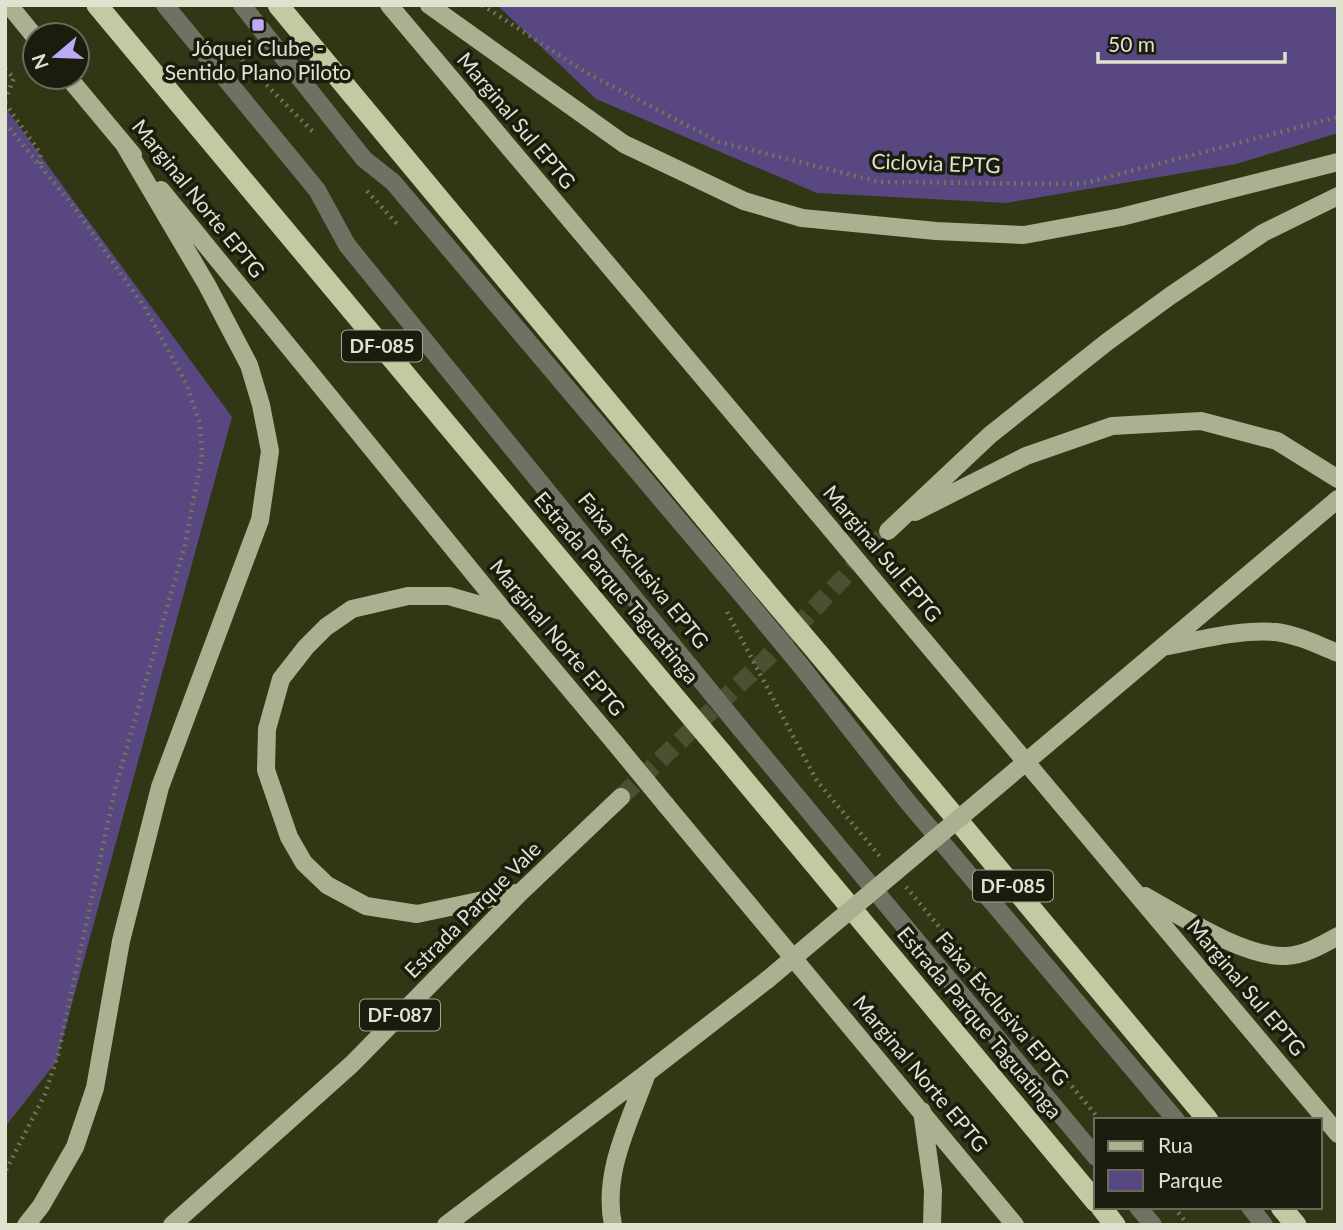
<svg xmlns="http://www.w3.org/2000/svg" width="1343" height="1230" font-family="Lato,sans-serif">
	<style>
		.green { fill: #594782 }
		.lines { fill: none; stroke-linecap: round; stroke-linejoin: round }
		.major-tunnel { stroke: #4b5031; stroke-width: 18; stroke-dasharray: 18 9; stroke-linecap: butt }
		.path { stroke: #72765a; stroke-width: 4.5; stroke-dasharray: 2 5; stroke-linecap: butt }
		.minor { stroke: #6f7263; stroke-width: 18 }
		.major { stroke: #abb091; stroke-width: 18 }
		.highway { stroke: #c2c9a3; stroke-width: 21 }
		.minor-bridge { stroke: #6f7263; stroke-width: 18 }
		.major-bridge { stroke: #abb091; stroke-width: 18 }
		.highway-bridge { stroke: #c2c9a3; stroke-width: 21 }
		.poi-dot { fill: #bda9f5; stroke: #1a1c0e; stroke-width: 2.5 }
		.labels { text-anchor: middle; stroke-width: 7; stroke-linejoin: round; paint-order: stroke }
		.shield { fill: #1a1c0e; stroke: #a4a795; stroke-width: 2 }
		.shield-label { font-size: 19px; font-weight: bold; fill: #dfe2cf }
		.poi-label { font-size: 21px; fill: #dfe2cf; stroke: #1a1c0e }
		.street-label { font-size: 21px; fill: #dfe2cf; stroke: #1a1c0e }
	</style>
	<rect width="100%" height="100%" fill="#313615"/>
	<path class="green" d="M497 5H1338V133L1236 164 1006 203 817 193 596 99Z
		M5 107 232 417 56 1062 5 1127Z"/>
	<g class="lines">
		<path class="major-tunnel" d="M621 797 767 658 888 531"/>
		<path class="path" d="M482 5 587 73 719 142 880 182 1081 184 1338 117
			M232 50 314 133
			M5 69 14 78 5 100
			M5 103 40 153 41 165
			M5 123 74 207 145 308 186 383 200 424 202 455 185 545 116 785 58 1055 45 1094 5 1172
			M367 191 399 226
			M727 612 817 781 882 859
			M906 887 1100 1120
			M1174 1207 1188 1225"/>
		<path class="minor" d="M165 5 317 190 347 245 691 668
			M242 5 364 159 393 182 748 602
			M801 666 907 801 1176 1120
			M740 728 1096 1157
			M1138 1207 1153 1225
			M1250 1207 1264 1225"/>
		<path class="major" d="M9 5 35 37
			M389 5 830 528
			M429 5 624 144 744 201 802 218 936 231 1024 235 1121 217 1338 162
			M68 77 133 155
			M161 190 505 612 615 743
			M915 512 1026 456 1112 426 1201 421 1277 441 1338 479
			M888 531 990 435 1107 342 1170 296 1263 233 1338 196
			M885 594 1338 1134
			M505 612 449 596H408L352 609 326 627 306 647 281 679 267 729 266 770 289 837 304 863 327 885 366 906 417 914 521 892
			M1163 647C1199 640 1239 629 1276 632 1298 635 1318 645 1338 653
			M1096 703 1338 499
			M666 805 1015 1225
			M1145 896C1182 917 1245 958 1286 956 1305 955 1322 945 1338 936
			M922 1111 933 1190 932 1225
			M26 1225 41 1206 75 1147 95 1088 121 941 160 787 260 520 270 451 261 405 249 365 207 285 125 146
			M172 1225 352 1064 521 892 621 797
			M446 1225 647 1073 767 980
			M613 1225C602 1172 630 1122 647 1073"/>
		<path class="highway" d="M97 5 667 688
			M278 5 762 587
			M818 653 1208 1120
			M721 752 1096 1202
			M1101 1207 1115 1225
			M1281 1207 1296 1225"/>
		<path class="minor-bridge" d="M748 602 801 666
			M691 668 740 728"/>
		<path class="major-bridge" d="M830 528 885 594
			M615 743 666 805
			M767 980 1096 703"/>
		<path class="highway-bridge" d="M762 587 818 653
			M667 688 721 752"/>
	</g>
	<rect class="poi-dot" x="251" y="18" width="14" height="14" rx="3.5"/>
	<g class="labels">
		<g class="shield">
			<rect x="342" y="330.5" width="80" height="31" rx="5"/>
			<rect x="973" y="870.5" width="80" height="31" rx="5"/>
			<rect x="360" y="999.5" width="80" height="31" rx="5"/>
		</g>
		<g class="shield-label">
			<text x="382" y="353">DF-085</text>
			<text x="1013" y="893">DF-085</text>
			<text x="400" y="1022">DF-087</text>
		</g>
		<g class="poi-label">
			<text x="258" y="56">Jóquei Clube -<tspan x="258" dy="24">Sentido Plano Piloto</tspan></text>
		</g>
		<g class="street-label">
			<text transform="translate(516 121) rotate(50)" y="7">Marginal Sul EPTG</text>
			<text transform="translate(936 164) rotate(2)" y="7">Ciclovia EPTG</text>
			<text transform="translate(198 199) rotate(51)" y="7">Marginal Norte EPTG</text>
			<text transform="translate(882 554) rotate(50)" y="7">Marginal Sul EPTG</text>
			<text transform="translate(643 571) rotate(51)" y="7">Faixa Exclusiva EPTG</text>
			<text transform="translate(616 588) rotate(50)" y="7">Estrada Parque Taguatinga</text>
			<text transform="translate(557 638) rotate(50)" y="7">Marginal Norte EPTG</text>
			<text transform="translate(473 910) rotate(-45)" y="7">Estrada Parque Vale</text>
			<text transform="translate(1246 988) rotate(50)" y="7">Marginal Sul EPTG</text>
			<text transform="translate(1002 1009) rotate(50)" y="7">Faixa Exclusiva EPTG</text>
			<text transform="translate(979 1023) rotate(50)" y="7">Estrada Parque Taguatinga</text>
			<text transform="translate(920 1074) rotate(50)" y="7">Marginal Norte EPTG</text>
		</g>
	</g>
	<rect width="1343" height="1230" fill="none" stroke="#dfe2cf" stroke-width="14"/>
	<rect x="1094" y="1118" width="228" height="91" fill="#1a1c0e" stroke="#696b5b" stroke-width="2"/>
	<rect x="1108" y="1141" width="35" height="10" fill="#abb091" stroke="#696b5b" stroke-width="2"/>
	<text x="1158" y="1153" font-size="21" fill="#dfe2cf">Rua</text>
	<rect x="1108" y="1170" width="35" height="21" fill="#594782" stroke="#696b5b" stroke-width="2"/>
	<text x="1158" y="1188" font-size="21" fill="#dfe2cf">Parque</text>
	<g transform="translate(56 56) rotate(251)"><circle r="33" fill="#1a1c0e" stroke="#696b5b" stroke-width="2"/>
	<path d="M0-5L12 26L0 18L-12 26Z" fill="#bda9f5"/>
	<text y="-10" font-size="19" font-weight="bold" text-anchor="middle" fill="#dfe2cf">N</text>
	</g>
	<path d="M1098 52v10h187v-10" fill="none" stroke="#dfe2cf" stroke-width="3.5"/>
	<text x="1108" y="52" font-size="21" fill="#dfe2cf" stroke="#1a1c0e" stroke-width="5" paint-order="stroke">50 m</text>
</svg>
